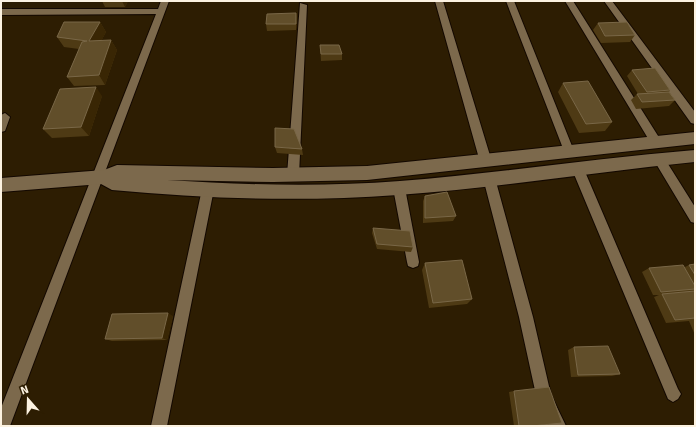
<svg xmlns="http://www.w3.org/2000/svg" width="696" height="427" font-family="Signika,sans-serif">
	<style>
		.lines { fill: none; stroke-linecap: round; stroke-linejoin: round }
		.minor-casing { stroke: #130800; stroke-width: 2 }
		.secondary-casing { stroke: #130800; stroke-width: 2 }
		.minor { fill: #7c694c; fill-rule: evenodd }
		.secondary { fill: #7c694c; fill-rule: evenodd }
		.wall { fill: #4e3a14 }
		.shaded-wall { fill: #392604 }
		.building { fill: #614e2a; stroke: #796747 }
	</style>
	<rect width="100%" height="100%" fill="#2d1d02"/>
	<g class="lines">
		<defs>
			<path id="minor" d="M161 1H169L10 426H1V408L156 14 1 15V9H158Z
				M435 1H443L492 162 490 165H482L480 162Z
				M506 1H514L574 151 573 154 569 155 564 151Z
				M565 1H573L660 139 661 142 660 145H652Z
				M604 1H612L695 112V124L691 123Z
				M300 3 307 5 299 175 297 178H289L287 175Z
				M5 113 10 117 5 131 1 132V115Z
				M659 155 663 156 695 207V223L691 222 655 162 653 159 655 156Z
				M577 163 581 164 583 167 678 389 681 394 678 399 673 402 668 399 571 167 573 164Z
				M489 173 493 175 495 178 533 317 551 395 566 426H549L536 395 519 317 483 178 485 175Z
				M399 183 403 185 405 188 419 262 418 266 413 268 408 266 407 262 393 188 395 185Z
				M208 184 212 186 214 189 167 426H151L202 189 204 186Z"/>
			<path id="secondary" d="M695 132V144L367 180 273 182 167 180C244 185 323 187 400 181 499 173 597 158 695 150V162C596 172 497 188 398 195 303 202 207 199 112 190L101 184 1 192V178L104 170 117 165 273 168 367 166Z"/>
		</defs>
		<use href="#minor" class="minor-casing"/>
		<use href="#secondary" class="secondary-casing"/>
		<use href="#minor" class="minor"/>
		<use href="#secondary" class="secondary"/>
	</g>
	<path class="wall" d="M102 1H128L125 7H105Z
		M296 13 297 20 296 30 267 31 266 24Z
		M100 22 106 32 101 41 111 40 117 50 105 85 74 86 67 77 79 49 64 47 57 37Z
		M598 23 635 35 630 42 601 43 593 30Z
		M320 45 342 54V60L321 61Z
		M632 70 670 90 669 92 675 100 669 106 636 109 631 100 637 94H638L627 76Z
		M563 83 612 122 605 131 579 133 558 92Z
		M102 96 89 136 52 138 43 129Z
		M275 147 302 149 303 155 277 153Z
		M425 196 456 216 453 221 423 223V201Z
		M373 228 413 247 411 252 377 249 372 233Z
		M425 263 472 299 467 304 429 308 422 270Z
		M695 264V335L689 321 666 323 654 297 659 295H653L642 272 649 268 685 267 689 265Z
		M173 316 167 340 112 341 105 339Z
		M574 347 620 374 612 376 571 377 568 350Z
		M514 391 532 426H514L509 392Z"/>
	<path class="shaded-wall" d="M122 1H128L125 7Z
		M296 13 297 20 296 30Z
		M100 22 106 32 96 51 89 41Z
		M111 40 117 50 105 85 99 75Z
		M96 87 102 96 89 136 81 127Z
		M168 313 173 316 167 340 162 338Z"/>
	<path class="building" d="M296 13V24H266L267 14Z
		M64 22H100L89 41 111 40 99 75 67 77 82 42 87 41 57 37Z
		M627 22 635 35 605 36 598 23Z
		M320 45H339L342 54H321Z
		M655 68 670 90 647 92 632 70Z
		M588 81 612 122 586 124 563 83Z
		M96 87 81 127 43 129 60 89Z
		M669 92 675 100 642 102 637 94Z
		M275 128 294 129 302 149 275 147Z
		M447 192 456 216 425 218V196Z
		M373 228 410 231 413 247 377 244Z
		M462 260 472 299 433 303 425 263Z
		M695 264V275L689 265Z
		M683 265 695 286V289L661 292 649 268Z
		M695 291V318L675 320 662 294Z
		M168 313 162 338 105 339 112 314Z
		M608 346 620 374 578 375 574 347Z
		M549 387 562 423 532 426H519L514 391Z"/>
	<rect width="696" height="427" fill="none" stroke="#fcf2e1" stroke-width="4"/>
	<g transform="translate(28 399) rotate(340)" stroke="#2d1d02" stroke-width="3" paint-order="stroke">
	<path d="M0-3L7 15L0 10L-7 15Z" fill="#fcf2e1"/>
	<text y="-6" font-size="11" font-weight="bold" text-anchor="middle" fill="#fcf2e1">N</text>
	</g>
</svg>
